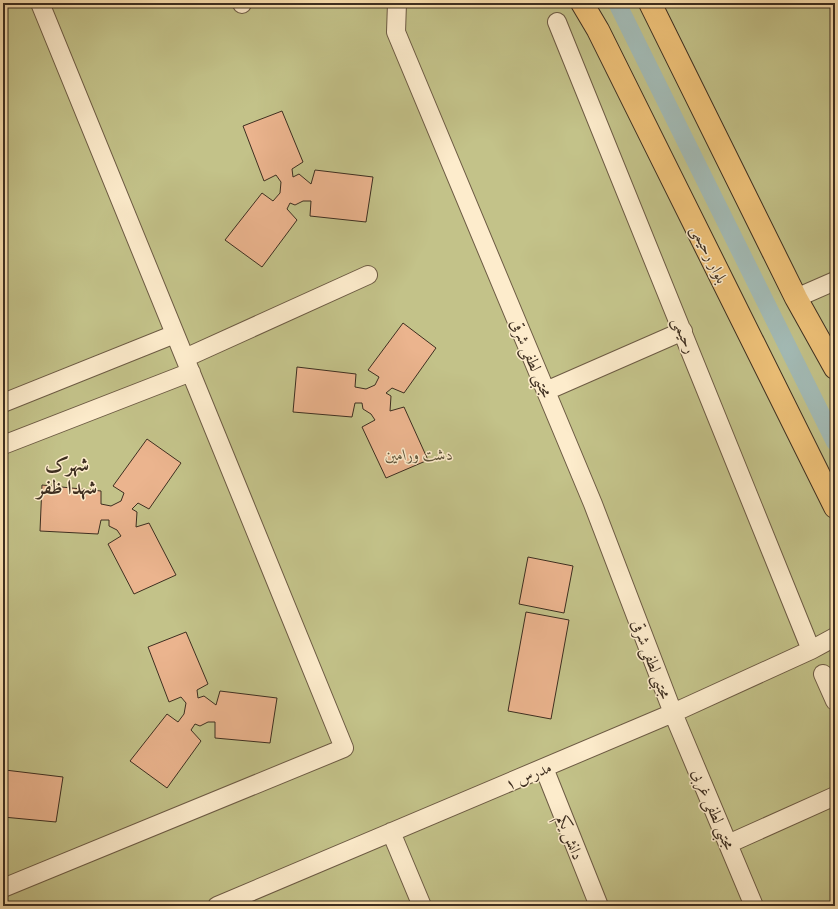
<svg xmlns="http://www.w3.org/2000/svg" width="838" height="909" font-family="'EB Garamond',Amiri,serif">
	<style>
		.green { fill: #c3c289; stroke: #807854 }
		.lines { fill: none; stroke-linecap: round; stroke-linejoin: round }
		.canal { stroke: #a3bbb6; stroke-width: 18 }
		.building { fill: #ebb48e; stroke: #3d2e20 }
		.minor-casing { stroke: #6d5b44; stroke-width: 20 }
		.major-casing { stroke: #3d2e20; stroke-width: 24 }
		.minor { stroke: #fdeccc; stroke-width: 18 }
		.major { stroke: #eec178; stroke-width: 22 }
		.labels { text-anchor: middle; stroke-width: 3; stroke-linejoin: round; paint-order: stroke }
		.street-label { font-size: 16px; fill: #3d2e20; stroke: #fdeccc }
		.park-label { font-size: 16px; font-style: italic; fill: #5e533a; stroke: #fdeccc }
		.district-label { font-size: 20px; font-weight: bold; fill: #3d2e20; stroke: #fdeccc }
	</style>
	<rect width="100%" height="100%" fill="#fce2b1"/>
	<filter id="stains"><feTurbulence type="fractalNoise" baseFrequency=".005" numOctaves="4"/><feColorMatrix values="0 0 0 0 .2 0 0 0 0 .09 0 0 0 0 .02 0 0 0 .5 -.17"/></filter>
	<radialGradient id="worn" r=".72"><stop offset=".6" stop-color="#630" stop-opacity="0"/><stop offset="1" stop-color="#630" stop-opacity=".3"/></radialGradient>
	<path class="green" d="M3 3H835V906H3Z"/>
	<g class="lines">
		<path class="canal" d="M617 3 835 442"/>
	</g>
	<path class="building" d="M282 111 303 162 292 169 293 177 299 174 311 184 315 170 373 177 366 222 310 216 311 201H303L295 205 290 203 287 209 297 220 262 267 225 240 262 193 273 201 280 193 281 182 276 175 264 181 243 126Z
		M403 323 436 348 404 393 392 388 386 393 391 396 390 411 404 407 428 460 386 478 362 427 375 420 371 414 363 409 362 403H355L352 417 293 412 297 367 356 374 355 387 366 389 375 385 379 377 368 370Z
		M147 439 181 463 149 509 138 503 132 509 137 512 136 527 149 523 176 575 134 594 108 544 121 536 117 530 109 526V520H101L98 534 40 531 42 485 101 491V504L111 506 121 501 124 493 113 486Z
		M528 557 573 566 564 613 519 604Z
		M526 612 569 620 551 719 508 711Z
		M186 632 208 684 197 690 198 698 204 696 216 705 220 691 277 698 270 743 215 738V722H208L200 726 195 724 191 730 201 741 167 788 130 761 167 714 178 722 184 714 186 703 181 697 169 702 148 647Z
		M5 770 63 777 56 822 3 817V779Z"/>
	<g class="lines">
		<defs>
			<path id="minor" d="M397 3 396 32 593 504 673 713 754 906
				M242 4V3
				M557 22 811 650
				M796 298 835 281
				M185 358 368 275
				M546 391 683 331
				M3 403 175 334
				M3 445 191 372
				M823 674 835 701
				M544 768 599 906
				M391 832 422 906
				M728 844 835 796
				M3 888 344 748 40 3
				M217 906 673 713 811 650 835 637"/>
			<path id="major" d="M582 3 598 30 835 507
				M650 3 796 298 835 368"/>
		</defs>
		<use href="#minor" class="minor-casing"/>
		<use href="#major" class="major-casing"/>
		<use href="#minor" class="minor"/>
		<use href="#major" class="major"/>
	</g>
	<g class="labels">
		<g class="street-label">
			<text transform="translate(710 254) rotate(64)" y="6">بلوار رحیمی</text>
			<text transform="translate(685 335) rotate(68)" y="6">رحیمی</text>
			<text transform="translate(532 358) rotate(67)" y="6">مجتبی لطفی شرقی</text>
			<text transform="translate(652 659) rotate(69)" y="6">مجتبی لطفی شرقی</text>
			<text transform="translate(528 775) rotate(-23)" y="6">مدرس ۱</text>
			<text transform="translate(714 809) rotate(67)" y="6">مجتبی لطفی غربی</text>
			<text transform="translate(571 837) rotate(69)" y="6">دانش یکم</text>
		</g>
		<g class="park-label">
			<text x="419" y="460">دشت ورامین</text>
		</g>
		<g class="district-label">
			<text x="67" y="471">شهرک<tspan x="67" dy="23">شهدا ظفر</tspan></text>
		</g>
	</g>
	<rect width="838" height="909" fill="none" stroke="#fce2b1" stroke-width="16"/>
	<rect x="4" y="4" width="830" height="901" fill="none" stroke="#3d2e20" stroke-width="2"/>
	<rect x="8" y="8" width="822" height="893" fill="none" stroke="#3d2e20"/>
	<rect width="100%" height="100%" filter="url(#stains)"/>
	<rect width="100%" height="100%" fill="url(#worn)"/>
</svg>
